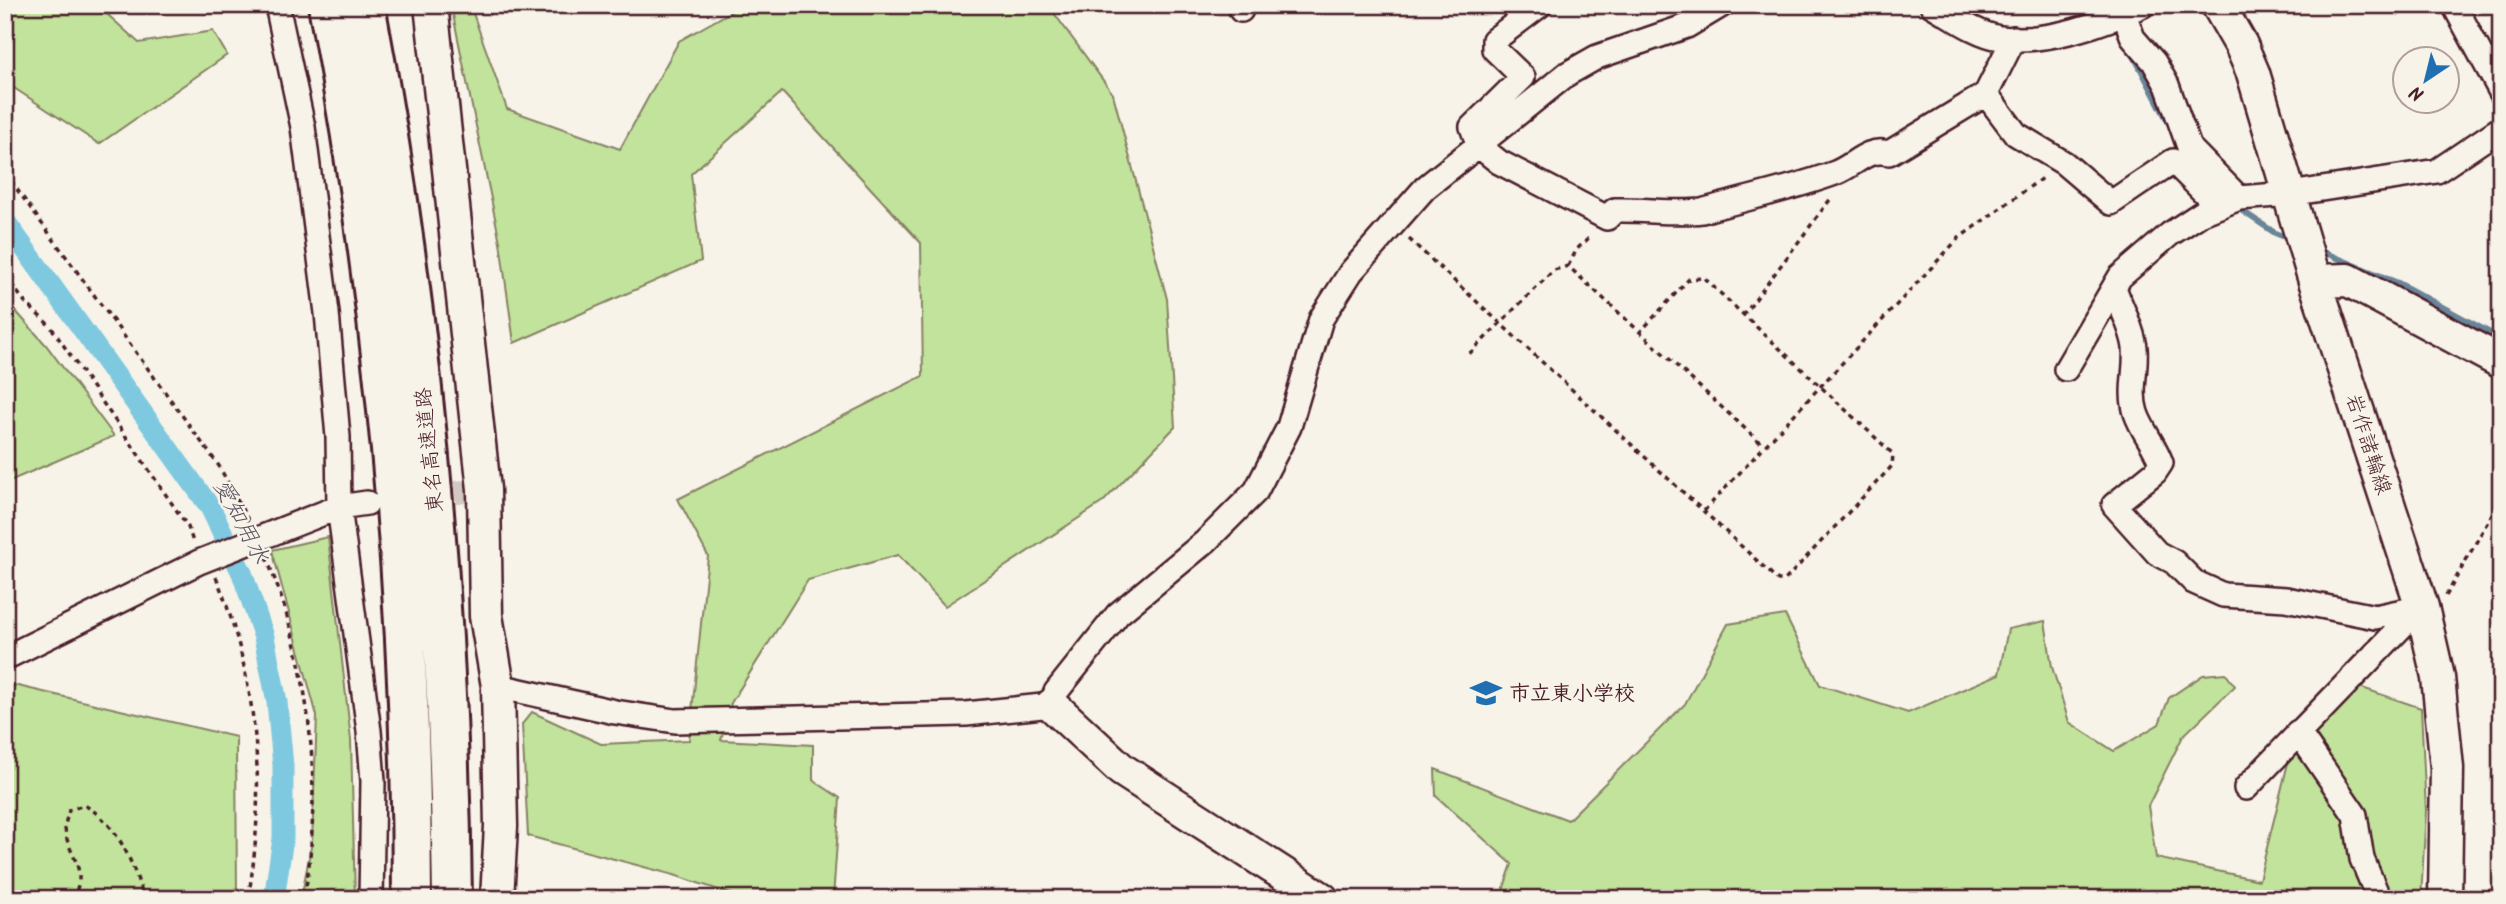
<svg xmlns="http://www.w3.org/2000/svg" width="2506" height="904" font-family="Kalam,'Klee One',sans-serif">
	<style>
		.green { fill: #c2e39c; stroke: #868164; stroke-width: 2 }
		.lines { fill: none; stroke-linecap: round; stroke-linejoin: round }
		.stream { stroke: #6a8598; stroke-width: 6 }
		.canal { stroke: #7fc9e0; stroke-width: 21 }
		.street-tunnel { stroke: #d4c9c2; stroke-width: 23; stroke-dasharray: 23 11; stroke-linecap: butt }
		.street-casing { stroke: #4a1f2b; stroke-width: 28 }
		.secondary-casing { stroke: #4a1f2b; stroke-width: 37 }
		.highway-casing { stroke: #4a1f2b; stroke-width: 44 }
		.path { stroke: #4a1f2b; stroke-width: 3.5; stroke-dasharray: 5 5; stroke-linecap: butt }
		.street { stroke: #f7f3e8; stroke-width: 23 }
		.secondary { stroke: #f7f3e8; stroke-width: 32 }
		.highway { stroke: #f7f3e8; stroke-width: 38 }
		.labels { text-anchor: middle; stroke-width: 5; stroke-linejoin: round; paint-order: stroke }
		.street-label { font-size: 21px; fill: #4a1f2b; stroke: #f7f3e8 }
		.poi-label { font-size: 21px; font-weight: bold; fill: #4a1f2b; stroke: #f7f3e8; text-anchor: start }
		.water-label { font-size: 23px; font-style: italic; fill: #5a5261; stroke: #f7f3e8 }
	</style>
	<rect width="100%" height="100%" fill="#f7f3e8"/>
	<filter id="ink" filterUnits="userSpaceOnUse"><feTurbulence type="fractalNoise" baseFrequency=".0143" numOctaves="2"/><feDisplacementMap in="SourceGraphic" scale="14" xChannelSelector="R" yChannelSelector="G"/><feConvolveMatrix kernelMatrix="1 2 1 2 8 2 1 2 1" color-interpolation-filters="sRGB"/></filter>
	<g filter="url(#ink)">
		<path class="green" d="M5 5H97L139 43 213 31 227 55 99 144 5 82Z
			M451 5H470L507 109 620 149 679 41 743 5H1048L1113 94 1167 299 1175 427 1103 502 945 606 898 555 808 580 731 703 721 740 813 745V780L840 798 833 899H746L674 875 528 836 522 724 532 712 601 744 689 740 708 556 678 499 923 376 921 243 782 92 691 174 701 261 514 343 500 242Z
			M5 299 46 345 114 436 5 483Z
			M328 537 351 740 355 899H301L312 842 317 716 272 550Z
			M1785 615 1820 685 1908 713 1999 674 2008 629 2045 621 2052 667 2069 722 2114 751 2159 724 2169 698 2203 675 2225 673 2235 686 2183 736 2148 806 2156 858 2259 880 2289 759 2336 679 2421 708 2426 811 2421 899H1500L1512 864 1436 796 1435 769 1568 820 1685 704 1728 624Z
			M5 683 236 737 237 899H5Z"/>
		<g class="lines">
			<path class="stream" d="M2133 54 2170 125
				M2235 206 2275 233 2292 240
				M2318 250 2398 283 2501 339"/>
			<path class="canal" d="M5 221 210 507 242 573 264 637 277 702 283 766V838L274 899"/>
			<path class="street-tunnel" d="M421 497 484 489"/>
			<defs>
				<path id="street" d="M277 5 303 127 327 313 338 437 339 507 369 731 373 781 371 899
					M1241 5V10
					M1540 5 1494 40V49L1523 77 1472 127 1479 146 1499 162 1607 218 1615 210C1644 209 1673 214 1702 211 1746 198 1792 189 1835 173 1855 166 1866 147 1889 153L1986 94 2014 38
					M1932 5C1953 17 1976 34 2000 38 2045 44 2103 24 2143 5
					M2454 5 2501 92
					M2124 14 2133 38 2154 62 2167 85 2189 147 2239 198
					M1986 94 2016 134 2064 163 2111 203 2173 161 2217 205
					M2115 290C2121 308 2133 329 2135 348 2137 371 2129 390 2136 413 2142 431 2155 445 2161 463L2155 472 2114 505 2157 553 2174 562 2194 582 2223 595 2286 599 2375 617 2422 607
					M2066 369 2120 277 2170 234 2202 213 2239 198 2290 194 2437 171 2501 128
					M5 658 199 562 339 507 367 503
					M498 686 615 712 675 721 966 714 1052 705 1056 692 1118 614 1206 541 1256 491 1289 427 1321 319 1351 272 1425 188 1567 74 1597 57 1687 26 1722 5
					M2298 732 2355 815 2362 859 2379 899
					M2246 788 2403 625 2410 612"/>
				<path id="secondary" d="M431 5 484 489 486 616 498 686 501 826 497 899
					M2218 5 2241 45 2253 73 2315 281 2422 607 2438 677 2447 768 2445 899
					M2315 281 2348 280 2501 362
					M1052 705 1122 770 1322 899"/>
				<path id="highway" d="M328 5C384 300 412 599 412 899
					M365 5C421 301 449 598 452 899"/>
			</defs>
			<use href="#street" class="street-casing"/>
			<use href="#secondary" class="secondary-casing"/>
			<use href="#highway" class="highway-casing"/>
			<path class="path" d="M5 173 219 466 249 522
				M1409 239 1778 580H1785L1892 466 1893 454 1704 278 1689 279 1641 331
				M1568 266 1577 249 1592 235
				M5 276 25 302 51 327 188 527 193 542
				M1743 316 1832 197
				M1469 354 1554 270 1568 266 1764 446
				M1704 511 1959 238 2045 176
				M266 557C310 662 324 787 304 899
				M216 577C258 680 267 790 248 899
				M2446 596 2501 498
				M5 892 16 899
				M72 899C91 868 66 855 65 827 65 822 68 815 69 810L84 805C119 824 133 864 144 899"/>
			<use href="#street" class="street"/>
			<use href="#secondary" class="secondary"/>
			<use href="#highway" class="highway"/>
		</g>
	</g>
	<defs>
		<symbol id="school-bare" viewBox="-9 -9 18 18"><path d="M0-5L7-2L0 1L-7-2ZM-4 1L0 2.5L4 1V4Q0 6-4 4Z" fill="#1f6fb2" stroke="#f7f3e8" stroke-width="2.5" paint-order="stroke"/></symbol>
	</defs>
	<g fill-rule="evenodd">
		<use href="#school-bare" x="1464" y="671" width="44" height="44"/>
	</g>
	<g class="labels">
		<g class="street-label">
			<text transform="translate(2369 444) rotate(72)" y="7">岩作諸輪線</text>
			<text transform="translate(429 450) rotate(-96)" y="7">東名高速道路</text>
		</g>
		<g class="poi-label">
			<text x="1509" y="700">市立東小学校</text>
		</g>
		<g class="water-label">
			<text transform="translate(242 521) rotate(62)" y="8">愛知用水</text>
		</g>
	</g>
	<rect width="2506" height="904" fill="none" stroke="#f7f3e8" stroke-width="28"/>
	<rect x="14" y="14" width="2478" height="876" fill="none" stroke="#4a1f2b" stroke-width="2.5" filter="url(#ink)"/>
	<g transform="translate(2426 80) rotate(215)"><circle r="33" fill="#f7f3e8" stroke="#b29e9c" stroke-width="2"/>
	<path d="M0-5L12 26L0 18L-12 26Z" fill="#1f6fb2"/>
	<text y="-10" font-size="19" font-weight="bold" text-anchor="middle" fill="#4a1f2b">N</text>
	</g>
</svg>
